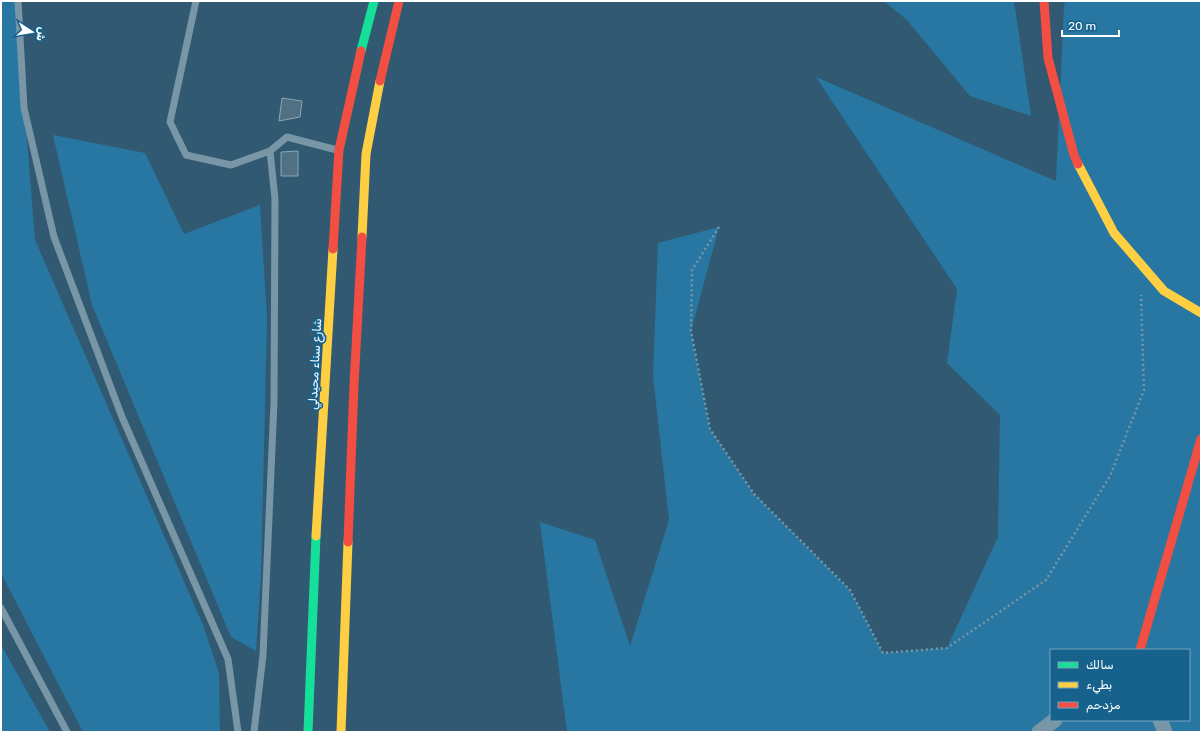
<svg xmlns="http://www.w3.org/2000/svg" width="1202" height="733" font-family="Rubik,Cairo,sans-serif">
	<style>
		.green { fill: #2777a2; fill-rule: evenodd }
		.building { fill: #507183; stroke: #8da6b4 }
		.lines { fill: none; stroke-linecap: round; stroke-linejoin: round }
		.path { stroke: #7896a5; stroke-width: 2.5; stroke-dasharray: 2 3; stroke-linecap: butt }
		.lane { stroke: #7896a5; stroke-width: 7 }
		.street { stroke: #7896a5; stroke-width: 15 }
		.fast { stroke: #16e098; stroke-width: 9 }
		.slow { stroke: #ffcf43; stroke-width: 9 }
		.jam { stroke: #f24e42; stroke-width: 9 }
		.labels { text-anchor: middle; stroke-width: 3.5; stroke-linejoin: round; paint-order: stroke }
		.street-label { font-size: 12px; fill: #fff; stroke: #16628d }
	</style>
	<rect width="100%" height="100%" fill="#315a72"/>
	<path class="green" d="M1 1H16L35 240 203 625 219 673 220 732H83L1 573Z
		M884 1H1014L1031 116 970 96 907 20Z
		M1065 1H1201V732H567L540 522 595 540 630 646 669 520 653 376 658 243 719 227 691 331 710 429 754 494 850 590 883 653 947 648 998 537 1000 415 947 363 957 289 816 77 1056 181 1064 7ZM1051 650H1189V720H1051Z
		M53 135 145 153 184 234 260 205 267 318 261 576 256 651 231 637 92 305Z
		M1 645 50 732H1Z"/>
	<path class="building" d="M282 98 302 101 300 117 279 121Z
		M298 151V176H281V152Z"/>
	<g class="lines">
		<path class="path" d="M719 227 692 270 691 331 710 429 754 494 850 590 883 653 947 648 1046 580 1110 476 1144 390 1141 295"/>
		<path class="lane" d="M18 1 24 108 54 237 122 417 228 659 238 732
			M196 1 170 122 186 155 231 165 270 151 287 137 337 150
			M1 608 67 732
			M254 732 263 655 274 402 275 199 270 151"/>
		<path class="street" d="M1160 720 1165 732
			M1039 732 1055 720"/>
		<path class="fast" d="M361 51 374 1
			M308 732 316 536"/>
		<path class="slow" d="M1078 164 1114 233 1164 291 1201 313
			M362 237 366 154 380 81
			M316 536 333 249
			M341 732 348 542"/>
		<path class="jam" d="M1044 1 1048 58 1074 155 1078 164
			M380 81 399 1
			M333 249 339 150 361 51
			M348 542 354 385 362 237
			M1140 650 1201 439"/>
	</g>
	<g class="labels">
		<g class="street-label">
			<text transform="translate(315 364) rotate(-87)" y="4">شارع سناء محيدلي</text>
		</g>
	</g>
	<rect width="1202" height="733" fill="none" stroke="#ffffff" stroke-width="4"/>
	<rect x="1050" y="649" width="140" height="72" fill="#16628d" stroke="#73a1bb"/>
	<rect x="1058" y="662" width="20" height="6" fill="#16e098" stroke="#73a1bb"/>
	<text x="1086" y="669" font-size="12" fill="#ffffff">سالك</text>
	<rect x="1058" y="682" width="20" height="6" fill="#ffcf43" stroke="#73a1bb"/>
	<text x="1086" y="689" font-size="12" fill="#ffffff">بطيء</text>
	<rect x="1058" y="702" width="20" height="6" fill="#f24e42" stroke="#73a1bb"/>
	<text x="1086" y="709" font-size="12" fill="#ffffff">مزدحم</text>
	<g transform="translate(32 32) rotate(102)" stroke="#16628d" stroke-width="3" paint-order="stroke">
	<path d="M0-3L7 15L0 10L-7 15Z" fill="#ffffff"/>
	<text y="-6" font-size="11" font-weight="bold" text-anchor="middle" fill="#ffffff">ش</text>
	</g>
	<path d="M1062 30v6h57v-6" fill="none" stroke="#ffffff" stroke-width="2"/>
	<text x="1068" y="30" font-size="12" fill="#ffffff" stroke="#16628d" stroke-width="3" paint-order="stroke">20 m</text>
</svg>
